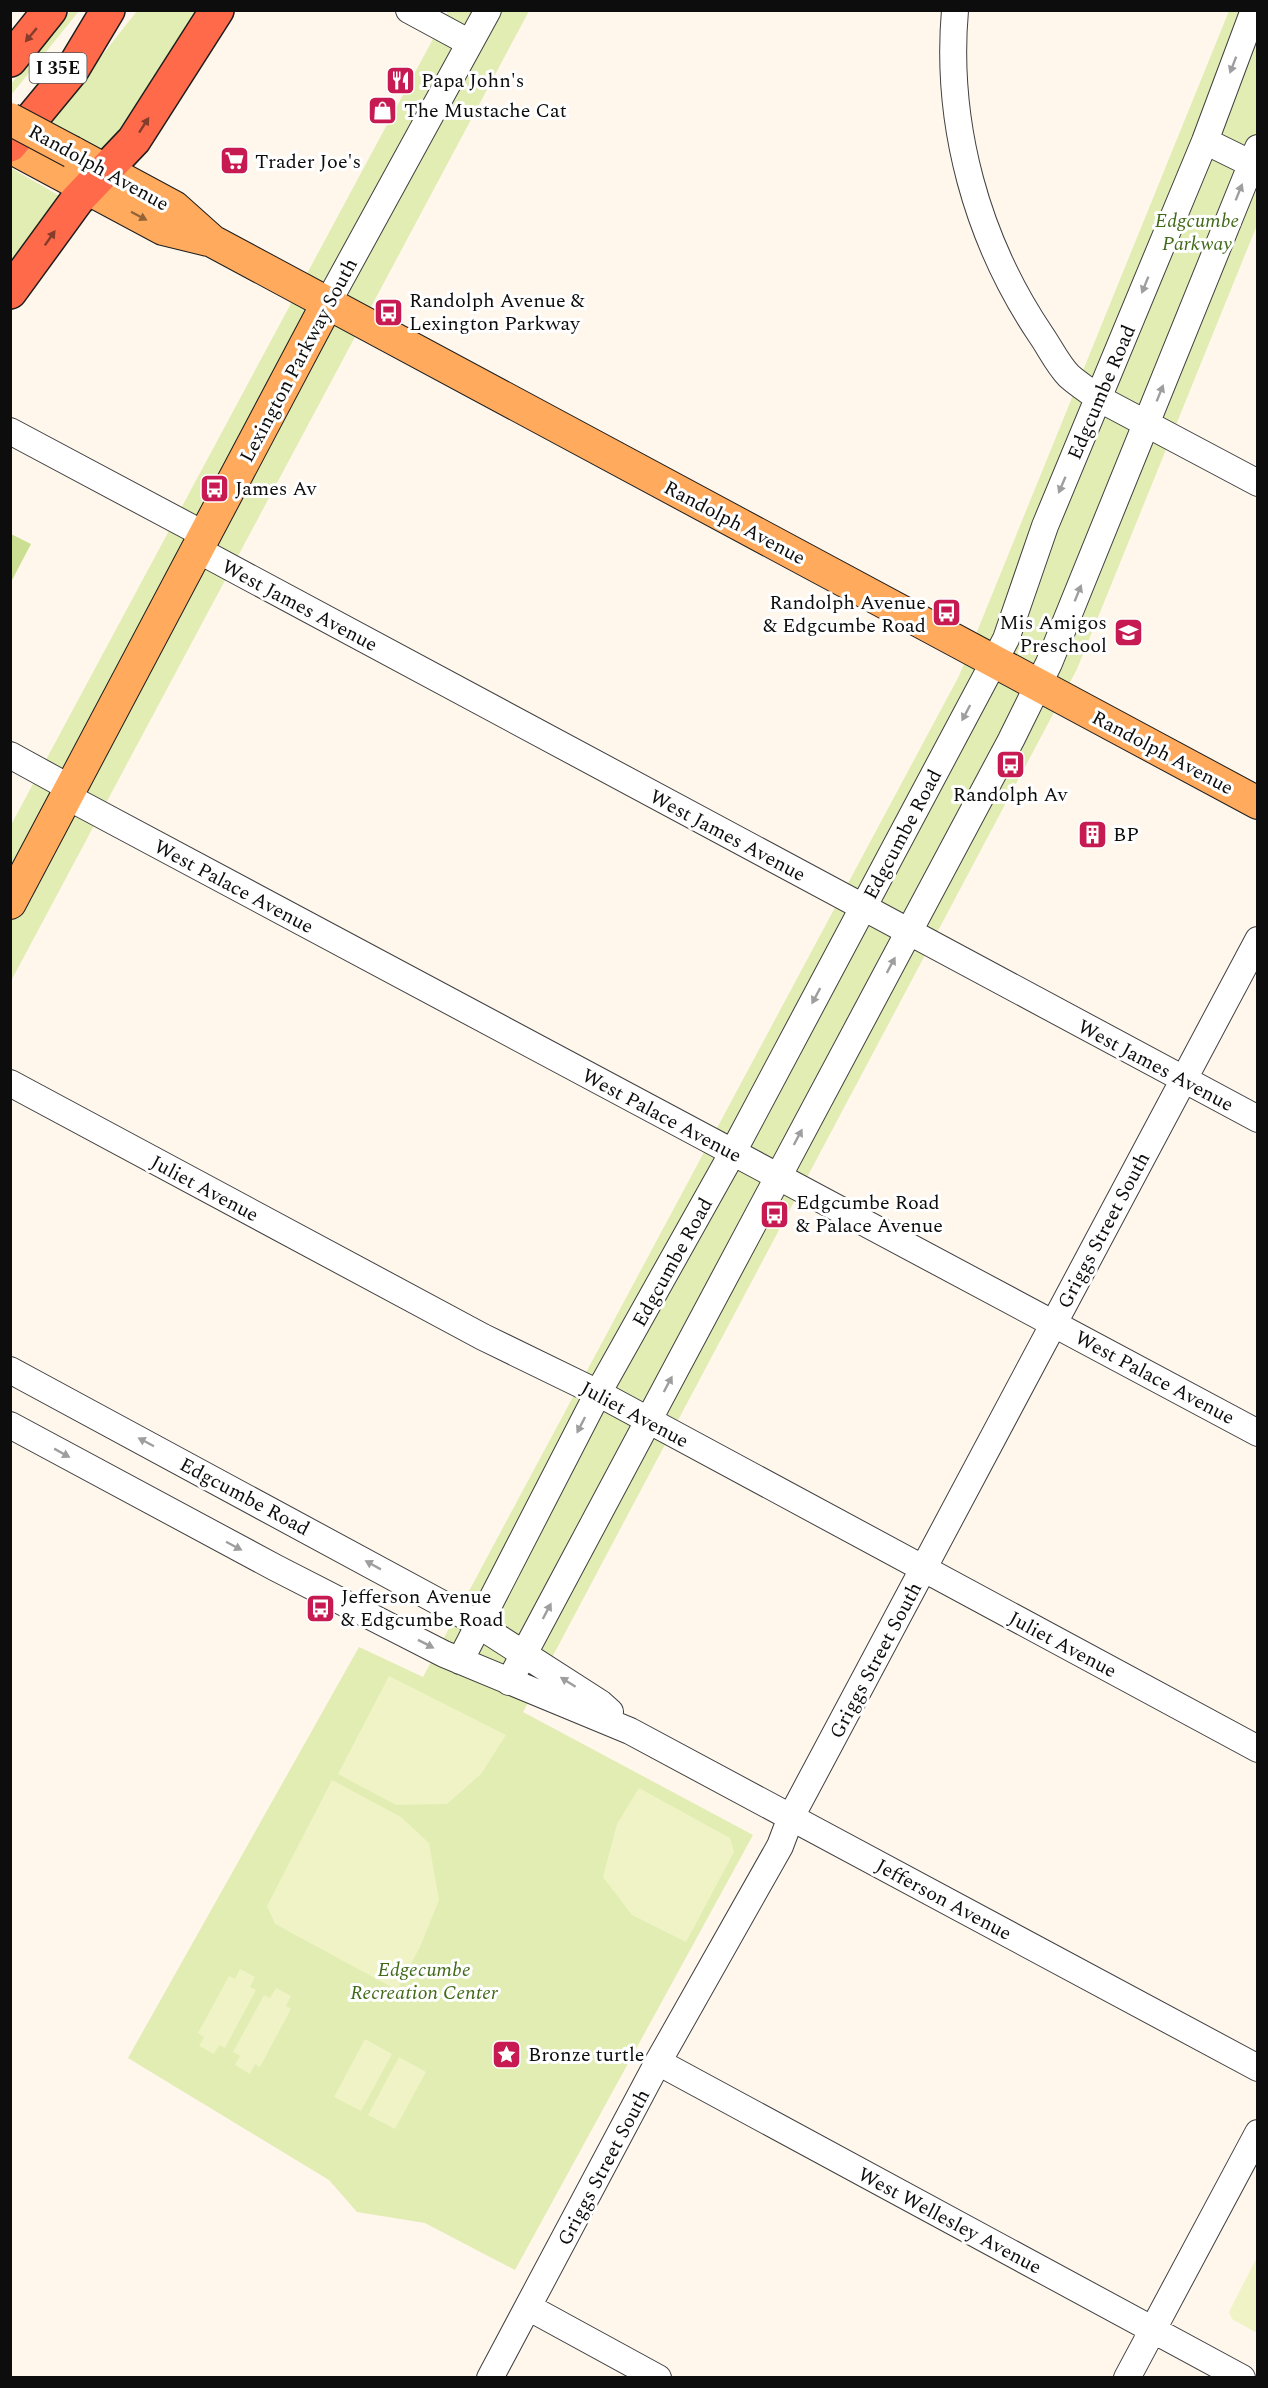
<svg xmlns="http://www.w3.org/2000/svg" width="1268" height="2388" font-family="Spectral,serif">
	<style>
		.green { fill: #e1edb3 }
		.forest { fill: #cadf91 }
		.pitch { fill: #f0f3c5 }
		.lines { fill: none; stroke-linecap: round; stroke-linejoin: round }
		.minor-casing { stroke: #404040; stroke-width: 28 }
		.major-casing { stroke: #1e1e1e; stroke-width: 34 }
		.highway-casing { stroke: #1e1e1e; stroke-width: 36 }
		.minor { stroke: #fff; stroke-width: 26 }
		.major { stroke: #ffaa5c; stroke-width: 32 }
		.highway { stroke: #ff6a4a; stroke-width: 33 }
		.major-bridge-casing { stroke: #1e1e1e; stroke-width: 34; stroke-linecap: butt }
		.major-bridge { stroke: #ffaa5c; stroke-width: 32 }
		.oneway { fill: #863c2c }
		.oneway2 { fill: #9e9e9e }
		.oneway3 { fill: #926338 }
		.labels { text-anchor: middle; stroke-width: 6; stroke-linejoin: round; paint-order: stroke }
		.shield { fill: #fff; stroke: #565656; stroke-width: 1.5 }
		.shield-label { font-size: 18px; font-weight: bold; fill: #0d0d0d }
		.poi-label { font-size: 20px; fill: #0d0d0d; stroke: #fff; text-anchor: start }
		.street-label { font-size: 20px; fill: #0d0d0d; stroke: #fff }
		.park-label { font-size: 20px; font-style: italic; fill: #406918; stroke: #fff }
	</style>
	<rect width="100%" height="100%" fill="#fff6ec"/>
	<path class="green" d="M70 11H79L11 95V84Z
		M137 11H209L167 74 104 151 44 119 104 53Z
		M448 11H529L11 981V825Z
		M1229 11H1257V225L1077 669 523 1712 753 1835 515 2270 425 2223 357 2212 329 2180 128 2058 359 1647 423 1677 959 676Z
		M11 168 65 199 11 266Z"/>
	<path class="forest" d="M11 534 31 544 11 582Z"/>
	<path class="pitch" d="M389 1676 506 1735 481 1774 447 1804 396 1805 338 1774Z
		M332 1780 401 1817 429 1843 439 1900 420 1947 397 1990 275 1924 267 1906Z
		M639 1788 730 1838 734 1852 686 1942 632 1915 603 1877 617 1824Z
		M240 1969 255 1977 250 1987 256 1990 225 2048 219 2045 214 2054 199 2046 204 2037 198 2033 229 1976 235 1979Z
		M276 1988 291 1996 286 2006 291 2009 260 2067 255 2064 250 2074 235 2065 240 2056 233 2052 264 1995 270 1998Z
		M365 2039 392 2054 361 2111 334 2097Z
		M399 2057 426 2072 395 2129 368 2115Z
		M1257 2257V2333L1232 2319 1229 2312Z"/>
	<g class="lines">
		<defs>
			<path id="minor" d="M409 10 470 43
				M955 10C945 125 977 240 1041 335 1050 348 1058 365 1069 376 1078 384 1089 391 1098 398L1258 483
				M1205 141 1258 167
				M327 304 488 10
				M10 431 205 535
				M198 550 1258 1119
				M10 755 72 789
				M68 797 1258 1433
				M10 1083 483 1337 598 1393 1258 1749
				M10 1370 463 1615 600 1703 610 1712
				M10 1425 276 1568 444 1654 630 1731 1258 2068
				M460 1661 598 1393 733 1152 1006 639 1045 526 1205 141 1254 10
				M509 1682 1011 740 1049 663 1258 148
				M658 2062 1242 2378
				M528 2307 658 2378
				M490 2378 658 2062 780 1846 791 1817 1258 940
				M1127 2378 1258 2133"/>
			<path id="major" d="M10 147 163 229 208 240
				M72 152 174 207 212 241 1258 803
				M10 903 327 304"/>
			<path id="highway" d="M10 60 50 10
				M10 145 72 70 108 10
				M10 292 77 200 134 140 217 10"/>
		</defs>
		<use href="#minor" class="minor-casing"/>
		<use href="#major" class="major-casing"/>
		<use href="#highway" class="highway-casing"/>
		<use href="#minor" class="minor"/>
		<use href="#major" class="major"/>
		<use href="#highway" class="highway"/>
		<defs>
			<path id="major-bridge" d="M10 119 72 152"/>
		</defs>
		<use href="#major-bridge" class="major-bridge-casing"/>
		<use href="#major-bridge" class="major-bridge"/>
	</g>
	<defs><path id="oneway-solid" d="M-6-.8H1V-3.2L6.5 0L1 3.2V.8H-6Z" transform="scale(1.5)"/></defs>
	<g class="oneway">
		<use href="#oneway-solid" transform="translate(31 35) rotate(130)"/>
		<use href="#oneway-solid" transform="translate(144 125) rotate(-57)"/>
		<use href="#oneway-solid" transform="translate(50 238) rotate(-55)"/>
	</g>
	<g class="oneway2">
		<use href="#oneway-solid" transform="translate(1233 65) rotate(111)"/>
		<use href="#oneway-solid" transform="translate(1239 192) rotate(-68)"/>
		<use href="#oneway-solid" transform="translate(1145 285) rotate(112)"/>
		<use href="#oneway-solid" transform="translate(1160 393) rotate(-68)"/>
		<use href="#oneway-solid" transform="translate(1062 485) rotate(113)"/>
		<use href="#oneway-solid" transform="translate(1078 593) rotate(-68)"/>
		<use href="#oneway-solid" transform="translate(966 713) rotate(118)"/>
		<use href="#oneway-solid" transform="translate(891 965) rotate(-62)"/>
		<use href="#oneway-solid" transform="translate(816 996) rotate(118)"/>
		<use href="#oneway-solid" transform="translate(798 1137) rotate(-62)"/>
		<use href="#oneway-solid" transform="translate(668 1384) rotate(-62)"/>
		<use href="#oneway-solid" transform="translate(581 1425) rotate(117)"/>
		<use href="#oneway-solid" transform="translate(146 1442) rotate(-152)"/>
		<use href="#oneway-solid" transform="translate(62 1453) rotate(29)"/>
		<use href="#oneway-solid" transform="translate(234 1546) rotate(28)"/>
		<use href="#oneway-solid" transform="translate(373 1565) rotate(-151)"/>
		<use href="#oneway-solid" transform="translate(547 1611) rotate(-62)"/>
		<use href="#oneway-solid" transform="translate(426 1644) rotate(27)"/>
		<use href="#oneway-solid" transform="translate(568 1682) rotate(-148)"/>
	</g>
	<use class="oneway3" href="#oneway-solid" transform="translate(139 216) rotate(28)"/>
	<defs>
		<symbol id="restaurant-square" viewBox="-11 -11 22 22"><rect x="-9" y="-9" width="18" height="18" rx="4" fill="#c71a53" stroke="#fff"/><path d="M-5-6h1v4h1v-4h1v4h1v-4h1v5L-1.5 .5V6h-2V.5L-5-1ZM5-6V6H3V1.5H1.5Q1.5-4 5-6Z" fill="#fff"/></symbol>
		<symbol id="shop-square" viewBox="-11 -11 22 22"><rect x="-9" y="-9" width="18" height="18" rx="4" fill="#c71a53" stroke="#fff"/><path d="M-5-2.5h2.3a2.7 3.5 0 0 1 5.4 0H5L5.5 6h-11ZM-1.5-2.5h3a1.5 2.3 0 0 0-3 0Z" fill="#fff"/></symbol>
		<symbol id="supermarket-square" viewBox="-11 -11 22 22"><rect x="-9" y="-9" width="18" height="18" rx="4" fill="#c71a53" stroke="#fff"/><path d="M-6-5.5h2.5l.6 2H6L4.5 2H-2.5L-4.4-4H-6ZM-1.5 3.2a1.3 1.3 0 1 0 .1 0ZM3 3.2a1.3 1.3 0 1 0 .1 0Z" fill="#fff"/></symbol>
		<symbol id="bus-square" viewBox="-11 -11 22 22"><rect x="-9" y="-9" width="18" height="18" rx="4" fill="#c71a53" stroke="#fff"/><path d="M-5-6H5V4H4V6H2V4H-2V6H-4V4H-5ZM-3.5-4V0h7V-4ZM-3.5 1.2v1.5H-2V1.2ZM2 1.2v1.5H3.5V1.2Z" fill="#fff"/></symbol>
		<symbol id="school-square" viewBox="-11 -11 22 22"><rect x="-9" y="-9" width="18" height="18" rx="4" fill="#c71a53" stroke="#fff"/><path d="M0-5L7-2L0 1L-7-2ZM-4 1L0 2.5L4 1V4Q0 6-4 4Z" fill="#fff"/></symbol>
		<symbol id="building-square" viewBox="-11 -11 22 22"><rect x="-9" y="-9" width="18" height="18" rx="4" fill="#c71a53" stroke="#fff"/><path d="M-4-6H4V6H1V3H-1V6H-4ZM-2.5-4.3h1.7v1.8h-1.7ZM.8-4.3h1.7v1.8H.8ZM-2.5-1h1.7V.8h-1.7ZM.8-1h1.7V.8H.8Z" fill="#fff"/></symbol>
		<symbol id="sight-square" viewBox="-11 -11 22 22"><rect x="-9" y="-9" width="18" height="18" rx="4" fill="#c71a53" stroke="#fff"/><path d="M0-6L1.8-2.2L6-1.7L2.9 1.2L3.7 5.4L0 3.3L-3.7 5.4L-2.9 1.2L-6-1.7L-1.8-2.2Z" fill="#fff"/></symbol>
	</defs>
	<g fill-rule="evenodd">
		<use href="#restaurant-square" x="384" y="64" width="33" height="33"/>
		<use href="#shop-square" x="366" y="94" width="33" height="33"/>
		<use href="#supermarket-square" x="218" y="144" width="33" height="33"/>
		<use href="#bus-square" x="372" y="296" width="33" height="33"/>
		<use href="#bus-square" x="198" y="472" width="33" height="33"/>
		<use href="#bus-square" x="930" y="596" width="33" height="33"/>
		<use href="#school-square" x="1112" y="616" width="33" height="33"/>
		<use href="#bus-square" x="994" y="748" width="33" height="33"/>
		<use href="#building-square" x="1076" y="818" width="33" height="33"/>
		<use href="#bus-square" x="758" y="1198" width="33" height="33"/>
		<use href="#bus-square" x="304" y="1592" width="33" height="33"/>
		<use href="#sight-square" x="490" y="2038" width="33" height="33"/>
	</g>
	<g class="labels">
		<rect class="shield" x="29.5" y="53" width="57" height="30" rx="4.5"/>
		<g class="shield-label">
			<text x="58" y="74">I 35E</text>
		</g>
		<g class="poi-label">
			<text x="421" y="87">Papa John's</text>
			<text x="404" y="117">The Mustache Cat</text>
			<text x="255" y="168">Trader Joe's</text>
			<text x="409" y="307">Randolph Avenue &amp;<tspan x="409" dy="23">Lexington Parkway</tspan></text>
			<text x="235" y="495">James Av</text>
			<text x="926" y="609" text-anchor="end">Randolph Avenue<tspan x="926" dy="23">&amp; Edgcumbe Road</tspan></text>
			<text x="1107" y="629" text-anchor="end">Mis Amigos<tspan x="1107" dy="23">Preschool</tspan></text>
			<text x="1010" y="801" text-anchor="middle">Randolph Av</text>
			<text x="1113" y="841">BP</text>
			<text x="796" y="1209">Edgcumbe Road<tspan x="796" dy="23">&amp; Palace Avenue</tspan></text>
			<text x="341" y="1603">Jefferson Avenue<tspan x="341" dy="23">&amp; Edgcumbe Road</tspan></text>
			<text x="528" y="2061">Bronze turtle</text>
		</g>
		<g class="street-label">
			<text transform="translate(99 167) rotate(29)" y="7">Randolph Avenue</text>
			<text transform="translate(298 360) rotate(-62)" y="7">Lexington Parkway South</text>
			<text transform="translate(1101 392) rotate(-67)" y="7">Edgcumbe Road</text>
			<text transform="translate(735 522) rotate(28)" y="7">Randolph Avenue</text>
			<text transform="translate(300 605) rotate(28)" y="7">West James Avenue</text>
			<text transform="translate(1163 752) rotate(28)" y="7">Randolph Avenue</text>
			<text transform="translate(902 834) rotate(-62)" y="7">Edgcumbe Road</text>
			<text transform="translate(728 835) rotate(28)" y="7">West James Avenue</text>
			<text transform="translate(234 886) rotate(28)" y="7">West Palace Avenue</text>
			<text transform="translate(1156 1065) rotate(28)" y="7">West James Avenue</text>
			<text transform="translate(662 1115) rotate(28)" y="7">West Palace Avenue</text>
			<text transform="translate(205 1188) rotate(28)" y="7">Juliet Avenue</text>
			<text transform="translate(1103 1230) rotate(-62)" y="7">Griggs Street South</text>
			<text transform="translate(672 1262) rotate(-61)" y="7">Edgcumbe Road</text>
			<text transform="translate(1155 1377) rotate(28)" y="7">West Palace Avenue</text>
			<text transform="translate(635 1414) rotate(28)" y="7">Juliet Avenue</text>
			<text transform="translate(245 1496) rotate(28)" y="7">Edgcumbe Road</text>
			<text transform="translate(1063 1644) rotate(28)" y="7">Juliet Avenue</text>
			<text transform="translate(875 1660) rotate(-62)" y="7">Griggs Street South</text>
			<text transform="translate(944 1899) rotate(28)" y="7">Jefferson Avenue</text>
			<text transform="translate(603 2167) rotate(-62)" y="7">Griggs Street South</text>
			<text transform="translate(950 2220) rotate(28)" y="7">West Wellesley Avenue</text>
		</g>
		<g class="park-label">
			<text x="1197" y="227">Edgcumbe<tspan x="1197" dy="23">Parkway</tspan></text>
			<text x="424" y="1976">Edgecumbe<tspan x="424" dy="23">Recreation Center</tspan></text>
		</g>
	</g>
	<rect width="1268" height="2388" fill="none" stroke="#0d0d0d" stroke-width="24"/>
</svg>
